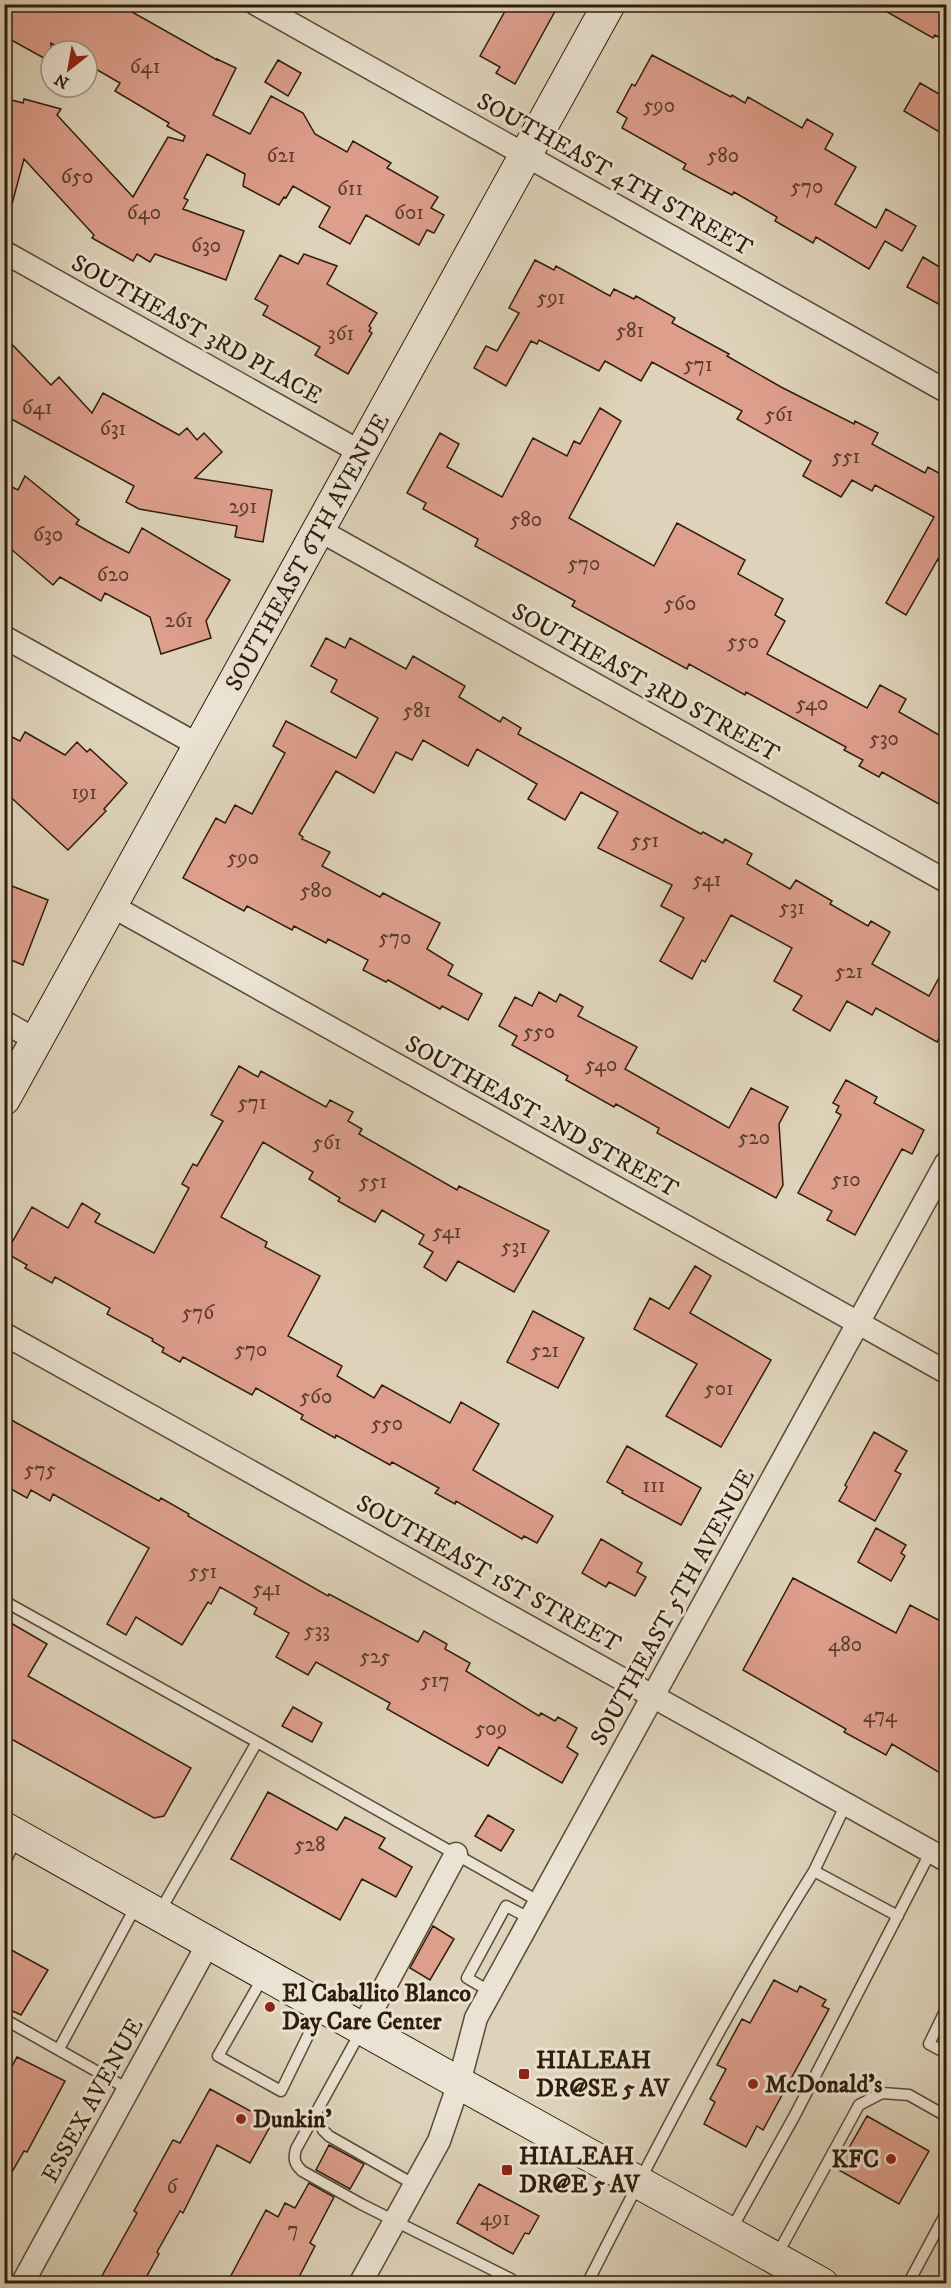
<svg xmlns="http://www.w3.org/2000/svg" width="951" height="2288" font-family="'IM FELL DW Pica',serif">
	<style>
		.building { fill: #dd9e8c; stroke: #2e1d0a; stroke-width: 1.5 }
		.lines { fill: none; stroke-linecap: round; stroke-linejoin: round }
		.lane-casing { stroke: #5a4a36; stroke-width: 13 }
		.street-casing { stroke: #5a4a36; stroke-width: 25 }
		.secondary-casing { stroke: #2e1d0a; stroke-width: 34 }
		.lane { stroke: #eae2d2; stroke-width: 10 }
		.street { stroke: #eae2d2; stroke-width: 22 }
		.secondary { stroke: #eae2d2; stroke-width: 32 }
		.poi-dot { fill: #8f2418; stroke: #eae2d2; stroke-width: 2 }
		.labels { text-anchor: middle; stroke-width: 6; stroke-linejoin: round; paint-order: stroke }
		.number-label { font-size: 21px; fill: #5a3d2a }
		.street-label { font-size: 24px; fill: #2e1d0a; stroke: #eae2d2 }
		.poi-label { font-size: 24px; font-weight: bold; fill: #2e1d0a; stroke: #eae2d2; text-anchor: start }
	</style>
	<rect width="100%" height="100%" fill="#ded3ba"/>
	<filter id="stains"><feTurbulence type="fractalNoise" baseFrequency=".00333" numOctaves="4"/><feColorMatrix values="0 0 0 0 .2 0 0 0 0 .09 0 0 0 0 .02 0 0 0 .5 -.17"/></filter>
	<radialGradient id="worn" r=".72"><stop offset=".6" stop-color="#630" stop-opacity="0"/><stop offset="1" stop-color="#630" stop-opacity=".3"/></radialGradient>
	<path class="building" d="M4 4H118L217 60V59L236 68 213 115 250 134 271 96 303 113 315 134 347 152 353 141 391 163 387 168 438 197 431 208 444 215 434 233 427 230 419 245 366 215 350 244 319 227 330 207 293 186 286 198 284 197 279 205 243 186 245 174 207 154 184 198 188 200 183 209 244 231 226 280 155 254 150 262 137 254 133 261 92 238 94 235 24 159 12 204 4 203V98L23 103 24 99 61 109 57 115 133 197 168 137 183 141 185 136 167 126 169 123 115 91 120 83 87 64V51H64L51 43V62L4 36Z
		M509 4H559L515 84 496 73 500 67 480 56Z
		M873 4H946V41L935 35 933 38Z
		M652 55 731 97 732 95 745 103 748 97 802 128 807 119 833 134 825 149 856 167 835 204 876 228 886 209 916 226 902 251 885 241 869 269 816 237 813 243 775 221 777 217 734 192 732 195 683 169 686 164 622 128 627 118 617 112 632 84 635 86Z
		M278 60 301 73 288 96 265 82Z
		M920 83 946 98V136L904 111Z
		M304 254 337 266 327 284 377 313 369 326 371 328 369 331 372 333 348 374 315 355 320 347 263 315 268 306 255 299 280 255 298 264Z
		M923 257 946 271V308L907 287Z
		M535 260 554 270 556 266 610 296 614 289 634 299 636 296 675 318 672 323 729 354 727 356 781 387 854 424 855 421 878 433 872 444 925 473 928 467 946 477V563L938 559 906 615 886 603 934 517 875 485 872 491 852 480 841 497 803 476 811 461 737 419 742 411 652 362 641 381 605 361 599 371 539 340 537 344 531 341 506 386 474 368 486 346 497 351 519 313 509 308Z
		M4 336 51 385 59 377 92 413 103 393 179 435 187 428 197 440 204 433 222 452 195 478 272 490 263 542 235 537 237 526 139 509 126 502 134 486 4 415Z
		M600 408 621 421 569 518 654 566 677 523 745 560 738 574 783 599 775 615 785 621 767 654 867 708 880 685 906 699 899 712 946 739V808L882 772 879 777 859 766 863 760 844 750 846 747 746 692 745 695 689 664 687 669 572 606 575 601 475 546 478 539 423 509 426 503 407 493 440 433 459 444 447 467 502 497 533 438 567 456 574 441 580 444Z
		M25 476 79 520 76 524 106 541 129 553 142 528 230 580 206 621 211 638 161 654 150 617 105 593 101 601 60 577 53 585 4 543V483L18 490Z
		M326 638 345 648 350 638 406 669 413 656 465 686 459 697 500 722 503 717 521 728 518 734 701 834 703 832 723 843 725 839 752 854 747 864 790 889 796 880 832 901 830 904 868 926 871 921 890 932 872 964 929 996 946 965V1025L937 1042 876 1008 872 1015 847 1001 830 1031 793 1010 802 996 774 981 792 948 731 915 705 962 702 960 692 979 660 961 684 918 661 906 672 885 598 848 618 812 581 792 565 820 528 799 537 784 477 749 468 766 423 740 412 760 396 752 374 793 336 771 299 834 303 837 302 839 330 852 322 866 380 897 383 893 440 923 427 949 453 965 448 975 482 994 468 1020 442 1006 440 1009 388 980 386 982 363 970 368 960 328 939 326 943 294 926 292 930 247 906 244 911 183 878 216 818 225 823 235 805 252 814 285 753 273 746 286 721 356 758 378 718 331 692 337 680 311 666Z
		M25 732 65 755 77 742 87 752 90 749 127 783 104 809 106 811 68 850 4 791V733L20 741Z
		M4 883 48 900 23 965 4 957Z
		M539 992 556 1002 560 994 583 1007 578 1016 637 1047 625 1069 729 1128 751 1088 788 1107 779 1124 783 1185 776 1198 657 1133 659 1128 616 1104 614 1107 566 1080 568 1076 512 1045 517 1036 499 1026 515 997 532 1006Z
		M239 1066 258 1077 261 1071 326 1107 330 1100 353 1112 348 1121 362 1129 359 1134 457 1190 459 1186 549 1231 514 1292 458 1261 446 1281 424 1267 433 1252 419 1244 424 1235 382 1210 375 1222 338 1201 340 1198 309 1179 313 1172 263 1142 221 1217 267 1242 265 1247 320 1276 288 1336 342 1366 337 1376 374 1398 382 1385 450 1423 461 1402 499 1424 473 1470 553 1516 537 1543 524 1536 522 1539 456 1501 455 1504 435 1493 439 1488 392 1462 390 1465 336 1435 335 1438 301 1419 303 1415 256 1388 252 1395 183 1357 180 1362 162 1352 164 1348 152 1341 153 1339 107 1314 110 1308 55 1277 52 1283 25 1268 27 1265 6 1253 32 1207 68 1228 82 1203 100 1214 95 1222 154 1253 189 1188 182 1184 183 1182 193 1164 197 1166 223 1121 211 1115Z
		M846 1080 877 1097 874 1103 924 1130 912 1154 902 1149 855 1235 827 1220 832 1211 798 1193 841 1115 836 1112 839 1106 833 1103Z
		M695 1266 711 1276 690 1313 771 1360 721 1447 666 1416 697 1364 634 1329 650 1298 669 1309Z
		M533 1311 584 1338 558 1388 507 1362Z
		M4 1416 159 1501 161 1498 189 1514 188 1516 328 1596 329 1594 418 1642 424 1631 447 1644 445 1649 470 1663 466 1671 539 1716 541 1713 555 1721 558 1717 577 1728 567 1747 578 1754 562 1783 499 1747 488 1766 387 1709 390 1703 316 1662 308 1675 276 1657 289 1633 254 1614 257 1608 220 1587 211 1604 208 1602 182 1645 136 1617 126 1635 107 1624 149 1548 53 1494 50 1501 31 1490 27 1498 4 1485Z
		M874 1432 907 1451 895 1471 901 1474 875 1521 839 1501 847 1487 845 1485Z
		M627 1446 701 1488 681 1525 622 1493 623 1491 607 1482Z
		M876 1528 906 1545 901 1553 905 1556 891 1581 858 1562Z
		M601 1539 642 1563 637 1572 646 1577 635 1596 609 1582 606 1587 582 1573Z
		M793 1578 896 1633 910 1605 946 1624V1760L940 1773 892 1744 886 1755 844 1732 846 1729 743 1670Z
		M4 1619 47 1644 28 1676 191 1768 164 1816 154 1818 4 1735Z
		M293 1707 322 1723 312 1742 282 1726Z
		M268 1792 337 1830 345 1817 385 1838 379 1848 412 1867 396 1897 362 1879 340 1920 231 1859Z
		M488 1815 514 1830 501 1851 475 1836Z
		M433 1926 454 1939 430 1980 410 1968Z
		M4 1946 48 1970 21 2015 4 2007Z
		M774 1980 797 1992 800 1986 826 2000 822 2006 829 2009 763 2130 757 2126 746 2147 704 2124 715 2102 710 2099 726 2069 717 2065 742 2019 750 2023Z
		M17 2057 65 2081 27 2152 24 2151 4 2186V2081Z
		M210 2089 272 2123 250 2163 217 2145 183 2213 180 2211 157 2252 159 2254 143 2283H98L137 2213 134 2211 173 2140 180 2143Z
		M867 2116 929 2151 899 2204 837 2169Z
		M329 2145 364 2164 350 2189 316 2170Z
		M309 2183 334 2197 310 2243 315 2246 296 2283H227L266 2210 278 2217 285 2203 295 2208Z
		M479 2184 539 2216 529 2234 525 2233 513 2254 457 2223Z"/>
	<g class="lines">
		<defs>
			<path id="lane" d="M4 1601 257 1742 160 1911
				M257 1742 540 1902
				M4 1864 17 1837
				M814 1871 846 1804
				M263 1977 218 2056 281 2091 321 2009
				M491 1992 467 1978 506 1906 531 1919
				M946 2009 929 2044 946 2053
				M4 2019 128 2089
				M361 2031 296 2149C293 2160 295 2164 302 2171L361 2204 511 2279
				M59 2049 137 1904
				M316 2112 323 2130 329 2136 415 2185
				M731 2230 795 2115 931 1851
				M777 2255 859 2105 882 2093 909 2095 946 2116
				M587 2284C658 2144 730 2004 814 1871L898 1916
				M908 2284 946 2213"/>
			<path id="street" d="M256 4 946 391
				M4 252 362 453
				M319 530 946 881
				M4 637 200 746
				M112 906 946 1372
				M4 1022 36 1040
				M4 1334 946 1860
				M362 2029 456 1854
				M22 2284 209 1942
				M360 2284 439 2141 459 2083 476 2018 946 1163"/>
			<path id="secondary" d="M4 1099 609 4
				M4 1828 459 2083 822 2284"/>
		</defs>
		<use href="#lane" class="lane-casing"/>
		<use href="#street" class="street-casing"/>
		<use href="#secondary" class="secondary-casing"/>
		<use href="#lane" class="lane"/>
		<use href="#street" class="street"/>
		<use href="#secondary" class="secondary"/>
	</g>
	<g class="poi-dot">
		<circle cx="270" cy="2007" r="6"/>
		<rect x="518" y="2068" width="12" height="12" rx="3"/>
		<circle cx="753" cy="2084" r="6"/>
		<circle cx="241" cy="2119" r="6"/>
		<circle cx="891" cy="2159" r="6"/>
		<rect x="501" y="2164" width="12" height="12" rx="3"/>
	</g>
	<g class="labels">
		<g class="number-label">
			<text x="145" y="73">641</text>
			<text x="659" y="112">590</text>
			<text x="281" y="162">621</text>
			<text x="723" y="162">580</text>
			<text x="77" y="183">650</text>
			<text x="807" y="193">570</text>
			<text x="350" y="195">611</text>
			<text x="144" y="219">640</text>
			<text x="409" y="219">601</text>
			<text x="206" y="252">630</text>
			<text x="551" y="304">591</text>
			<text x="630" y="337">581</text>
			<text x="341" y="340">361</text>
			<text x="698" y="371">571</text>
			<text x="37" y="414">641</text>
			<text x="779" y="421">561</text>
			<text x="113" y="435">631</text>
			<text x="846" y="463">551</text>
			<text x="243" y="513">291</text>
			<text x="526" y="526">580</text>
			<text x="48" y="541">630</text>
			<text x="584" y="570">570</text>
			<text x="113" y="581">620</text>
			<text x="680" y="610">560</text>
			<text x="179" y="627">261</text>
			<text x="743" y="648">550</text>
			<text x="812" y="710">540</text>
			<text x="417" y="717">581</text>
			<text x="884" y="745">530</text>
			<text x="84" y="799">191</text>
			<text x="645" y="847">551</text>
			<text x="243" y="864">590</text>
			<text x="707" y="886">541</text>
			<text x="316" y="897">580</text>
			<text x="792" y="914">531</text>
			<text x="395" y="944">570</text>
			<text x="849" y="978">521</text>
			<text x="539" y="1038">550</text>
			<text x="601" y="1071">540</text>
			<text x="252" y="1109">571</text>
			<text x="754" y="1144">520</text>
			<text x="327" y="1149">561</text>
			<text x="846" y="1186">510</text>
			<text x="373" y="1188">551</text>
			<text x="447" y="1238">541</text>
			<text x="514" y="1253">531</text>
			<text x="198" y="1319">576</text>
			<text x="251" y="1356">570</text>
			<text x="545" y="1357">521</text>
			<text x="719" y="1395">501</text>
			<text x="316" y="1403">560</text>
			<text x="387" y="1430">550</text>
			<text x="40" y="1476">575</text>
			<text x="654" y="1492">111</text>
			<text x="203" y="1578">551</text>
			<text x="267" y="1595">541</text>
			<text x="317" y="1637">533</text>
			<text x="845" y="1651">480</text>
			<text x="375" y="1663">525</text>
			<text x="435" y="1687">517</text>
			<text x="880" y="1722">474</text>
			<text x="491" y="1735">509</text>
			<text x="310" y="1851">528</text>
			<text x="172" y="2193">6</text>
			<text x="495" y="2225">491</text>
			<text x="293" y="2236">7</text>
		</g>
		<g class="street-label">
			<text transform="translate(615 174) rotate(29)" y="8">SOUTHEAST 4TH STREET</text>
			<text transform="translate(197 329) rotate(29)" y="8">SOUTHEAST 3RD PLACE</text>
			<text transform="translate(307 552) rotate(-61)" y="8">SOUTHEAST 6TH AVENUE</text>
			<text transform="translate(646 682) rotate(29)" y="8">SOUTHEAST 3RD STREET</text>
			<text transform="translate(542 1116) rotate(29)" y="8">SOUTHEAST 2ND STREET</text>
			<text transform="translate(489 1573) rotate(29)" y="8">SOUTHEAST 1ST STREET</text>
			<text transform="translate(672 1607) rotate(-61)" y="8">SOUTHEAST 5TH AVENUE</text>
			<text transform="translate(92 2100) rotate(-61)" y="8">ESSEX AVENUE</text>
		</g>
		<g class="poi-label">
			<text x="282" y="2001">El Caballito Blanco<tspan x="282" dy="28">Day Care Center</tspan></text>
			<text x="536" y="2068">HIALEAH<tspan x="536" dy="28">DR@SE 5 AV</tspan></text>
			<text x="765" y="2092">McDonald's</text>
			<text x="253" y="2127">Dunkin'</text>
			<text x="519" y="2164">HIALEAH<tspan x="519" dy="28">DR@E 5 AV</tspan></text>
			<text x="879" y="2167" text-anchor="end">KFC</text>
		</g>
	</g>
	<rect width="951" height="2288" fill="none" stroke="#ded3ba" stroke-width="24"/>
	<rect x="6" y="6" width="939" height="2276" fill="none" stroke="#2e1d0a" stroke-width="3"/>
	<rect x="12" y="12" width="927" height="2264" fill="none" stroke="#2e1d0a" stroke-width="1.5"/>
	<g transform="translate(69 69) rotate(211)"><circle r="28" fill="#eae2d2" stroke="#9f9382" stroke-width="1.5"/>
	<path d="M0-4.5L10 22L0 15L-10 22Z" fill="#8f2418"/>
	<text y="-9" font-size="16" font-weight="bold" text-anchor="middle" fill="#2e1d0a">N</text>
	</g>
	<rect width="100%" height="100%" filter="url(#stains)"/>
	<rect width="100%" height="100%" fill="url(#worn)"/>
</svg>
